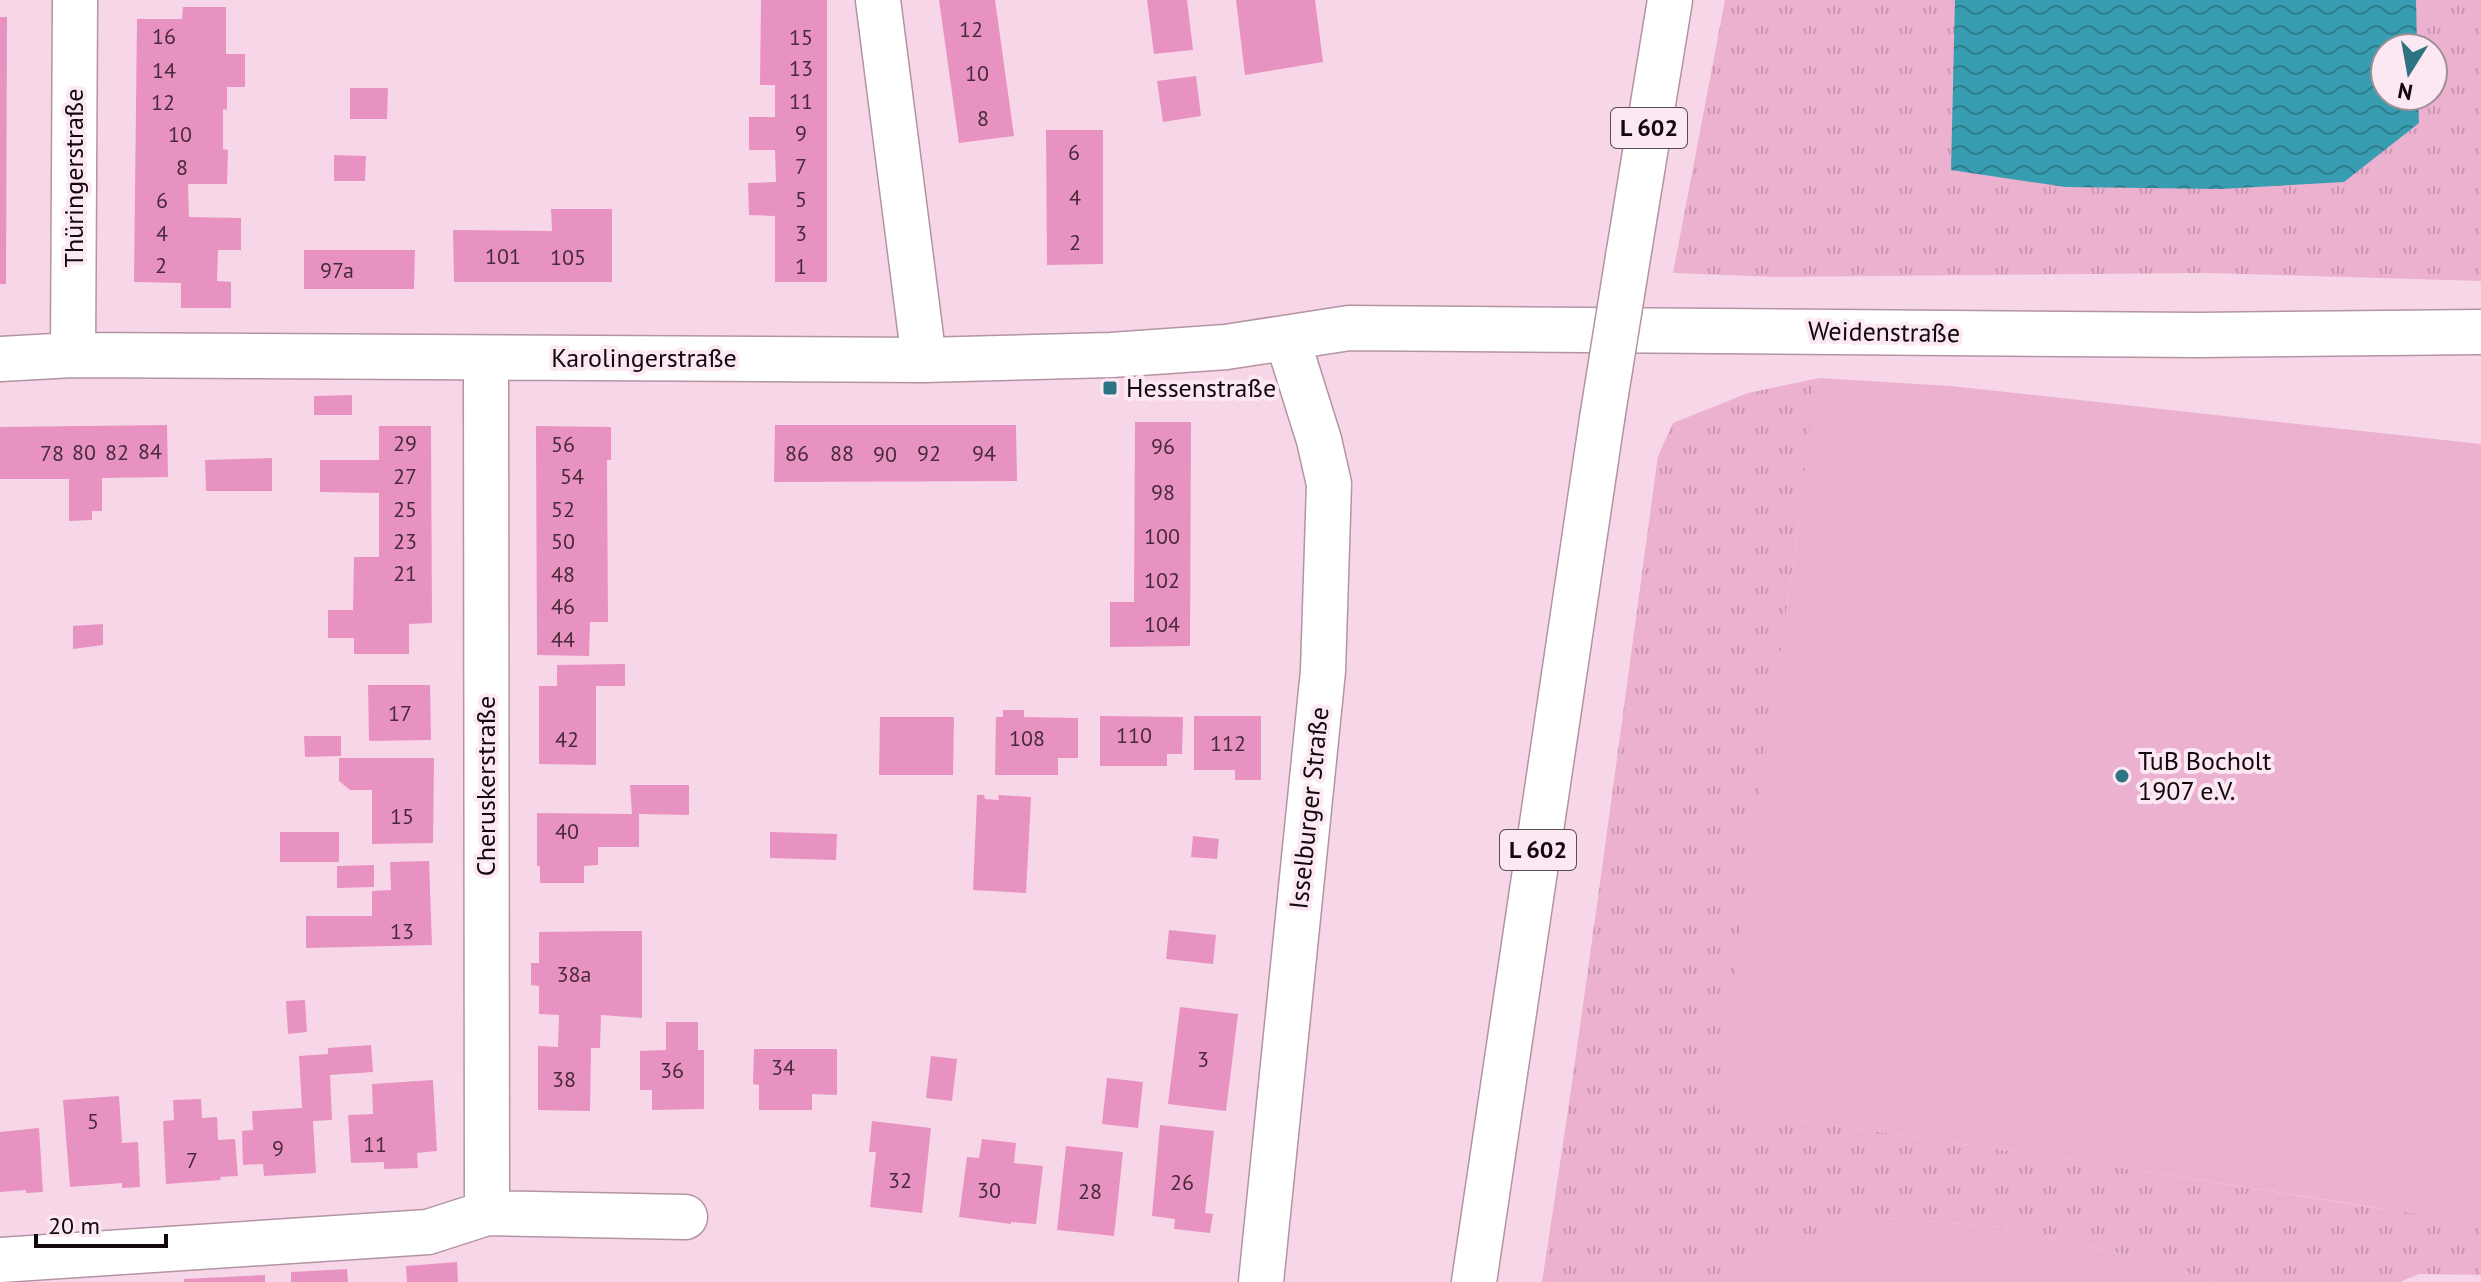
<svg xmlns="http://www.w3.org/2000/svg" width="2481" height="1282" font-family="'PT Sans',sans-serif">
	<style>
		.grass { fill: url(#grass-tufts); fill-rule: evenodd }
		.garden { fill: #ecb1cf }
		.water { fill: url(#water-waves) }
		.building { fill: #e892c1 }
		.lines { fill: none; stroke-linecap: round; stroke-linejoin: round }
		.street-casing { stroke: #b294a3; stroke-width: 47 }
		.primary-casing { stroke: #b294a3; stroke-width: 47 }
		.street { stroke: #fff; stroke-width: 44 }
		.primary { stroke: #fff; stroke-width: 44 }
		.primary-bridge-casing { stroke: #b294a3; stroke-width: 47; stroke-linecap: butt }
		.primary-bridge { stroke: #fff; stroke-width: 44 }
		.poi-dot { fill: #2d7381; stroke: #fce8f2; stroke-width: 3 }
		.labels { text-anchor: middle; stroke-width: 8; stroke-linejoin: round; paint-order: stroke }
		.number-label { font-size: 22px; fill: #482a3a }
		.shield { fill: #fce8f2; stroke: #584b52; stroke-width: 2 }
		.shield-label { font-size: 24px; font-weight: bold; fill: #12080d }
		.street-label { font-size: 26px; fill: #12080d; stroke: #fce8f2 }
		.poi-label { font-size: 26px; fill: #12080d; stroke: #fce8f2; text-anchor: start }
	</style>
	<defs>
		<pattern id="grass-tufts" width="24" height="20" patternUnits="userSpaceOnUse" patternTransform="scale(2)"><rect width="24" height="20" fill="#ecb1cf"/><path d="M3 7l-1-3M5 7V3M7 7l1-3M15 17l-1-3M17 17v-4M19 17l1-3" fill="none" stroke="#c997b1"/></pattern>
		<pattern id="water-waves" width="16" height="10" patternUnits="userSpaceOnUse" patternTransform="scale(2)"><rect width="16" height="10" fill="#389db0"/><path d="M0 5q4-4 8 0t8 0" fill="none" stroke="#2e7e8e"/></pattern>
	</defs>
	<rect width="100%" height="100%" fill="#f7d7e7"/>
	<path class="grass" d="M1725 0H2481V281L2207 273 1776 277 1673 273ZM2385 48H2433V96H2385Z
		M1819 378 1717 1108 2086 1162 2370 1207 2481 1222V1275L2419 1274 2400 1282H2216L2149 1260 2003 1227 1872 1217 1764 1254 1728 1282H1542C1585 1007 1620 732 1658 456L1673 423 1748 393Z"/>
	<path class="garden" d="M1819 378 1951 386 2481 444V1224L2086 1162 1716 1108 1799 522 1814 388H1818Z
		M1872 1217 2003 1227 2149 1260 2216 1282H1728L1764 1254Z"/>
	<path class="water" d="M1955 0H2416L2417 48H2385V96H2418L2419 123 2344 182 2221 189 2065 187 1951 170Z"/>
	<path class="building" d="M761 0H827V282H775V216L749 215 748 183 776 182 775 150H749V117H775V85H760Z
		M939 0H995L1014 136 959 143Z
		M1147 0H1187L1193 50 1154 54Z
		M1236 0H1315L1323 62 1245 75Z
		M183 7H226V54H245V87H227V110L223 109V149L228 150 227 184H188L189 217 241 218V250H218L217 281 231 282V308H181V283L134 282 137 19H182Z
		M0 17H7L6 284H0Z
		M1196 76 1201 116 1163 122 1157 81Z
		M350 88H388L387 119H350Z
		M1046 130H1103V264L1047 265Z
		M334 155 366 156 365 181H334Z
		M551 209H612V282H454L453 230 552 231Z
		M304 250H415L414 289H304Z
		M352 395V415H314V396Z
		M1135 422H1191L1190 646 1110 647V602H1134Z
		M167 425 168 477 102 478V511H92V520L69 521V479H0V427Z
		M775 425H1016L1017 481 774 482Z
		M379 426H431L432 623 409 624V654H354V638H328V610H353L354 557H379V493L320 492V460H379Z
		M536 426 611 427V460H607L608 622H590L589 656 537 655Z
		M272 458V491H206L205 460Z
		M103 624V645L73 649V626Z
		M625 664V686H596V765L539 764V686H557V665Z
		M368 685H430L431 740 369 741Z
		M1003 710H1024V717L1078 718V758H1058V775H995L996 717H1003Z
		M1100 716 1183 717 1182 754H1167V766H1100Z
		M1194 716H1261V780H1235V770H1194Z
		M880 717H954L953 775H879Z
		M304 736H341V756L305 757Z
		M339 758H434L433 843 372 844V790H350L339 781Z
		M630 785H689V815L639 814V847H598V865L584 866V883H540V866H537V813L632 814Z
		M977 795H984L985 799 999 800 998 795 1031 797 1026 893 973 890Z
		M280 832H339V862H280Z
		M770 832 837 834 836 860 770 858Z
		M1193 836 1219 839 1217 859 1191 857Z
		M429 861 432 945 306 948V916H372V891L391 890 390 862Z
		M374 865V887L337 888V866Z
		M1169 930 1216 935 1213 964 1166 959Z
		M617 931H642V1018L601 1015 600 1048H591L590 1111 538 1110V1046L558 1047 559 1015 539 1014V986L531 985V963H539V932Z
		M305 1000 307 1032 288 1034 286 1001Z
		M1180 1007 1238 1014 1226 1111 1168 1104Z
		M666 1022H698V1050H704V1109L652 1110V1090H640V1051L666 1050Z
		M371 1045 373 1072 330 1075 332 1120 313 1121 316 1173 264 1176 263 1164 243 1165 242 1131 253 1130 252 1111 302 1108 299 1056 328 1054V1048Z
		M754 1049H837V1095L812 1094V1110H759V1085L753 1084Z
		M931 1056 957 1059 952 1101 926 1098Z
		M1107 1078 1143 1082 1138 1128 1102 1124Z
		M433 1080 437 1151 417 1153 418 1168 384 1169V1162L351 1163 348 1115 373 1114 372 1084Z
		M119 1096 122 1143 138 1142 140 1187 122 1188V1183L70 1187 63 1100Z
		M201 1099 202 1118 217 1117 218 1140 235 1139 238 1176 220 1177 221 1180 166 1184 163 1121 174 1120 173 1100Z
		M872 1121 931 1128 922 1213 870 1207 876 1152H869Z
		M1160 1125 1214 1131 1205 1213 1213 1214 1210 1233 1174 1229 1175 1219 1152 1216Z
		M39 1128 43 1192 26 1193V1190L0 1192V1132Z
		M982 1139 1016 1143 1014 1163 1043 1166 1036 1224 1011 1222V1224L959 1217 967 1157 979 1158Z
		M1066 1146 1123 1152 1114 1236 1057 1230Z
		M457 1262 458 1282H407L406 1266Z
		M347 1269 348 1282H291V1272Z
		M265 1275V1282H184V1279Z"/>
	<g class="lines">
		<defs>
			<path id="street" d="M878 0 924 360
				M73 355 75 0
				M486 358 487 1213
				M0 359 73 355 924 360 1111 355 1226 347 1349 328 2198 335 2481 332
				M0 1260 428 1232 487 1213 685 1217
				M1261 1282 1323 671 1329 484 1319 440 1287 338"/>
			<path id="primary" d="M1628 257 1670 0
				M1474 1282 1602 419"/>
		</defs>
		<use href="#street" class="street-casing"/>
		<use href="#primary" class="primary-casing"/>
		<use href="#street" class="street"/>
		<use href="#primary" class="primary"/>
		<defs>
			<path id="primary-bridge" d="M1602 419 1628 257"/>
		</defs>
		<use href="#primary-bridge" class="primary-bridge-casing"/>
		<use href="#primary-bridge" class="primary-bridge"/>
	</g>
	<g class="poi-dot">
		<rect x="1102" y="380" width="16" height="16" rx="4"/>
		<circle cx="2122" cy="776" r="8"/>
	</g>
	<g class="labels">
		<g class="number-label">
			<text x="971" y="37">12</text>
			<text x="164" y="44">16</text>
			<text x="801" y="45">15</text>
			<text x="801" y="76">13</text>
			<text x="164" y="78">14</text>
			<text x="977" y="81">10</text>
			<text x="801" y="109">11</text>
			<text x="163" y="110">12</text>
			<text x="983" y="126">8</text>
			<text x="801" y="141">9</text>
			<text x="180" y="142">10</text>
			<text x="1074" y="160">6</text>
			<text x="801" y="174">7</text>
			<text x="182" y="175">8</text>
			<text x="1075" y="205">4</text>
			<text x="801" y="207">5</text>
			<text x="162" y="208">6</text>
			<text x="162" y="241">4</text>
			<text x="801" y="241">3</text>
			<text x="1075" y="250">2</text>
			<text x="503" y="264">101</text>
			<text x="568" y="265">105</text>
			<text x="161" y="273">2</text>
			<text x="801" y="274">1</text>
			<text x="337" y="278">97a</text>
			<text x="405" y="451">29</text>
			<text x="563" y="452">56</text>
			<text x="1163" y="454">96</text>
			<text x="150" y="459">84</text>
			<text x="84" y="460">80</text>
			<text x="117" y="460">82</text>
			<text x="52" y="461">78</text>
			<text x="797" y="461">86</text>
			<text x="842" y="461">88</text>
			<text x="929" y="461">92</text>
			<text x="984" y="461">94</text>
			<text x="885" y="462">90</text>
			<text x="405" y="484">27</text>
			<text x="572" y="484">54</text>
			<text x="1163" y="500">98</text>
			<text x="405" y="517">25</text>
			<text x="563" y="517">52</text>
			<text x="1162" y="544">100</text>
			<text x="405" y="549">23</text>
			<text x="563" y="549">50</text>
			<text x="405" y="581">21</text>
			<text x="563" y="582">48</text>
			<text x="1162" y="588">102</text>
			<text x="563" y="614">46</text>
			<text x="1162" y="632">104</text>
			<text x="563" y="647">44</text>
			<text x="400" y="721">17</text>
			<text x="1134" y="743">110</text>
			<text x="1027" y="746">108</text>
			<text x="567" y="747">42</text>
			<text x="1228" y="751">112</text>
			<text x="402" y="824">15</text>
			<text x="567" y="839">40</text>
			<text x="402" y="939">13</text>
			<text x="574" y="982">38a</text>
			<text x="1203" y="1067">3</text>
			<text x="783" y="1075">34</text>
			<text x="672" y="1078">36</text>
			<text x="564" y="1087">38</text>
			<text x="93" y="1129">5</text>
			<text x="375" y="1152">11</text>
			<text x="278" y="1156">9</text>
			<text x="192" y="1168">7</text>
			<text x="900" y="1188">32</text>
			<text x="1182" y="1190">26</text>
			<text x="989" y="1198">30</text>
			<text x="1090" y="1199">28</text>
		</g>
		<g class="shield">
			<rect x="1611" y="108" width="76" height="40" rx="6"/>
			<rect x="1500" y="830" width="76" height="40" rx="6"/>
		</g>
		<g class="shield-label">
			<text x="1649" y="136">L 602</text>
			<text x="1538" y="858">L 602</text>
		</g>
		<g class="street-label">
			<text transform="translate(74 178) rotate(-90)" y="9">Thüringerstraße</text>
			<text transform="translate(1884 332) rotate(1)" y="9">Weidenstraße</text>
			<text x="644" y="367">Karolingerstraße</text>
			<text transform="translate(486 786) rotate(-90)" y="9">Cheruskerstraße</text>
			<text transform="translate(1309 808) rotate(-84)" y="9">Isselburger Straße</text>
		</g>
		<g class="poi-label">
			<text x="1126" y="397">Hessenstraße</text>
			<text x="2138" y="770">TuB Bocholt<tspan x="2138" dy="30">1907 e.V.</tspan></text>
		</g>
	</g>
	<g transform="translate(2409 72) rotate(191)"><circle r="38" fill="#fce8f2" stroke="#9e8e96" stroke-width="2"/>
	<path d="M0-6L14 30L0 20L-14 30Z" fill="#2d7381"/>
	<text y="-12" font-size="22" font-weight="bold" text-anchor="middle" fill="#12080d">N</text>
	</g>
	<path d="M36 1234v12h130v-12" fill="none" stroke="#12080d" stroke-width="4"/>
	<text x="48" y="1234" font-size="24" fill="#12080d" stroke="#fce8f2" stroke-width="6" paint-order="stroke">20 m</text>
</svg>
